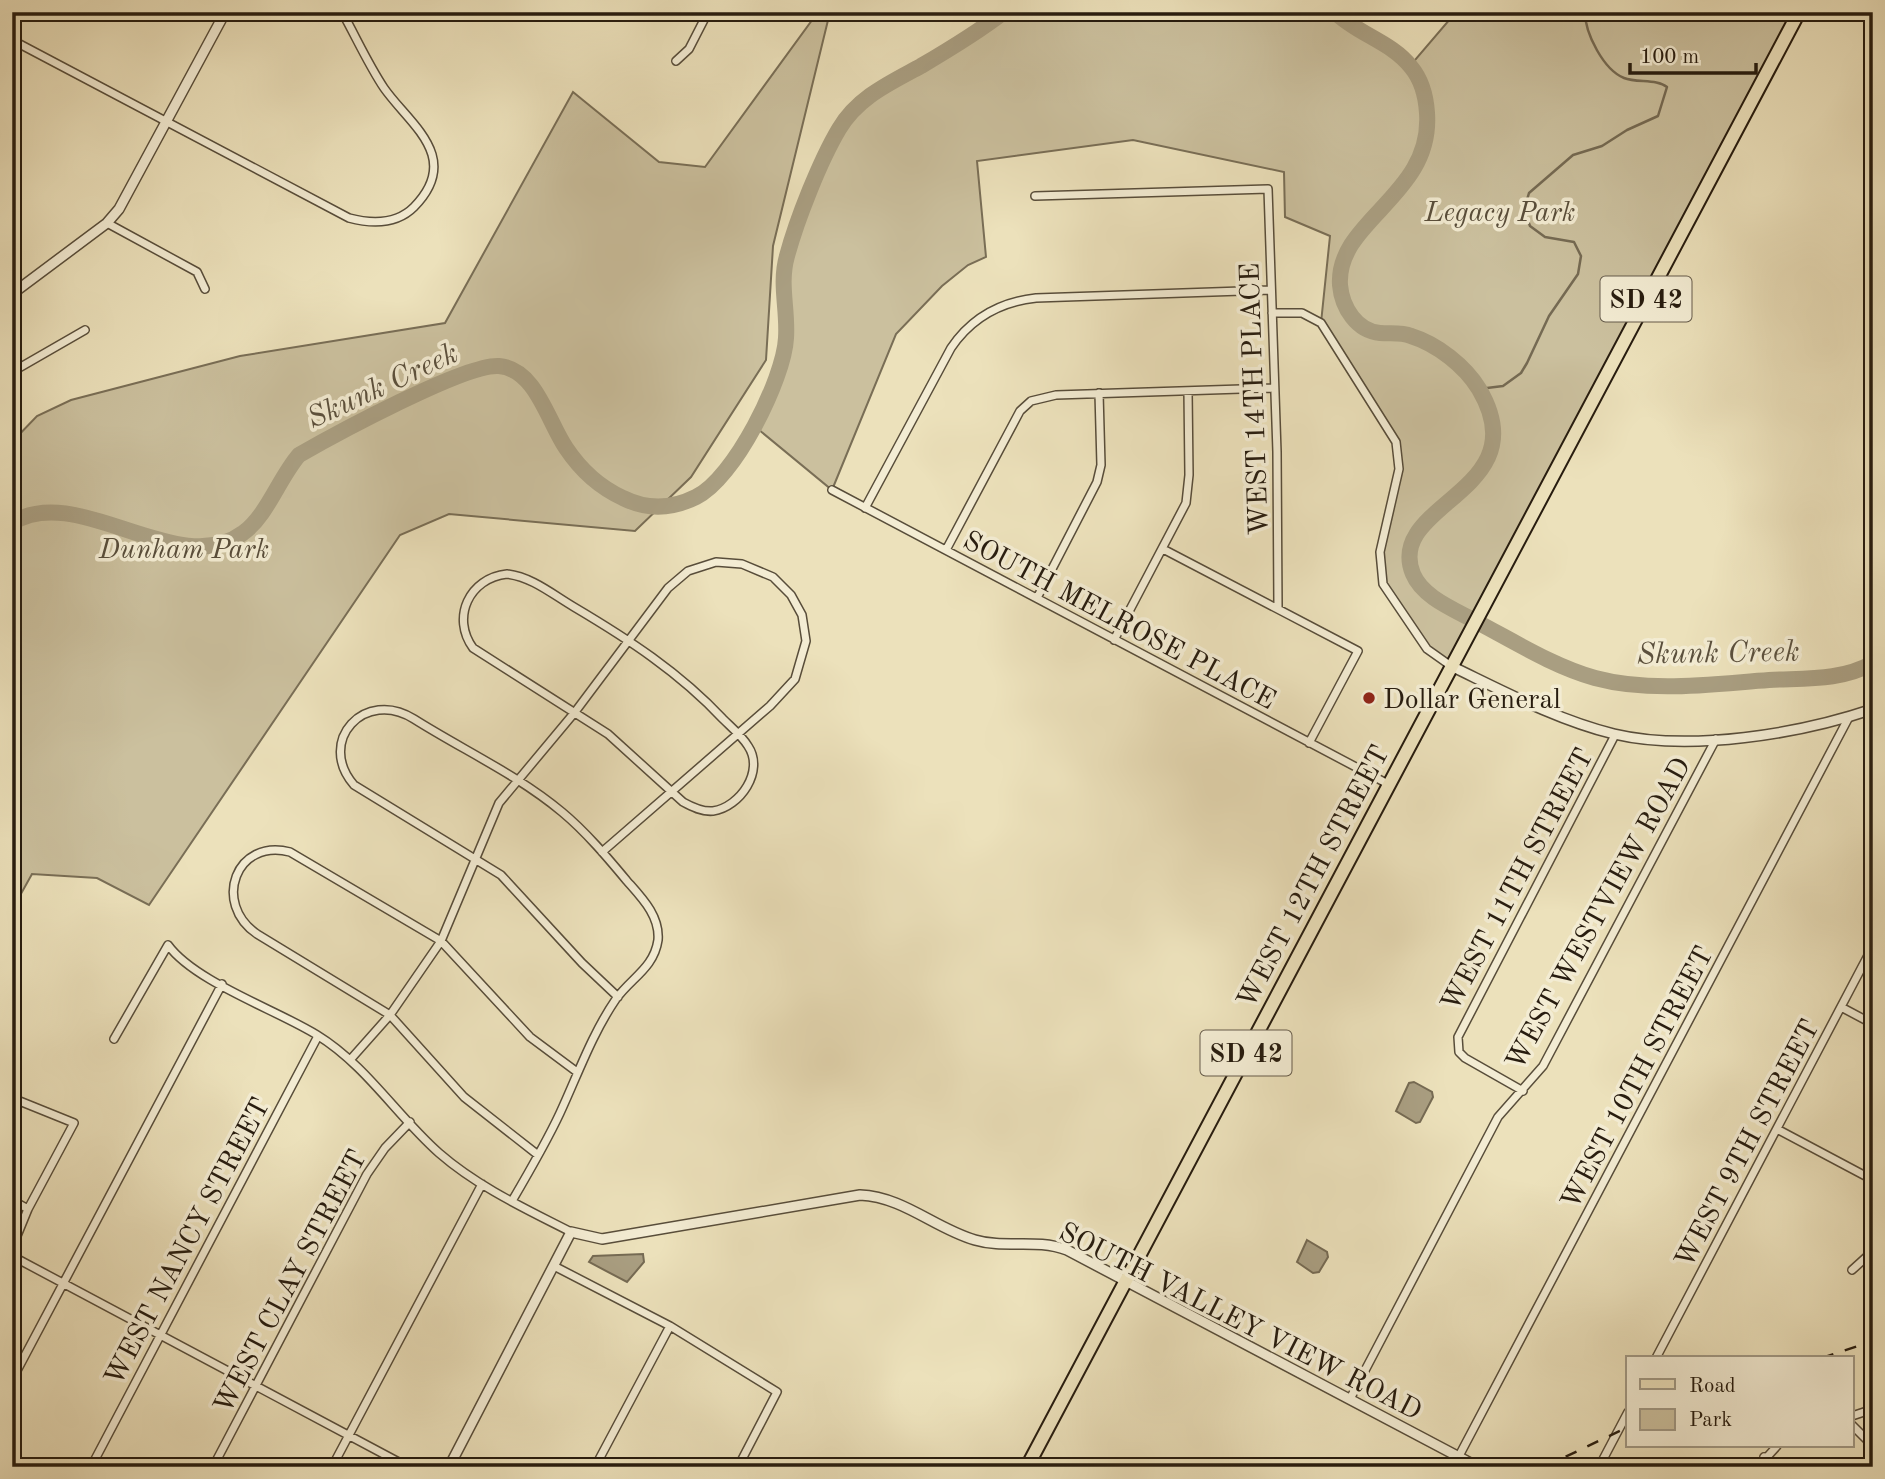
<svg xmlns="http://www.w3.org/2000/svg" width="1885" height="1479" font-family="'Old Standard TT',serif">
	<style>
		.green { fill: #cbc09e; stroke: #796e56; stroke-width: 2 }
		.water { fill: #a99e81; stroke: #756a53; stroke-width: 2 }
		.lines { fill: none; stroke-linecap: round; stroke-linejoin: round }
		.stream { stroke: #756a53; stroke-width: 2.5 }
		.river { stroke: #a99e81; stroke-width: 16 }
		.minor-casing { stroke: #584d3a; stroke-width: 10 }
		.tertiary-casing { stroke: #584d3a; stroke-width: 12 }
		.primary-casing { stroke: #271c0f; stroke-width: 16 }
		.minor { stroke: #f3ecd3; stroke-width: 7 }
		.tertiary { stroke: #f3ecd3; stroke-width: 9 }
		.primary { stroke: #ece1bb; stroke-width: 12 }
		.rail { stroke: #271c0f; stroke-width: 2.5; stroke-dasharray: 12 12; stroke-linecap: butt }
		.poi-dot { fill: #8f2418; stroke: #f3ecd3; stroke-width: 2.5 }
		.labels { text-anchor: middle; stroke-width: 7; stroke-linejoin: round; paint-order: stroke }
		.shield { fill: #f3ecd3; stroke: #645a4a; stroke-width: 2 }
		.shield-label { font-size: 26px; font-weight: bold; fill: #271c0f }
		.park-label { font-size: 28px; font-style: italic; fill: #584d3a; stroke: #f3ecd3 }
		.street-label { font-size: 28px; fill: #271c0f; stroke: #f3ecd3 }
		.poi-label { font-size: 28px; fill: #271c0f; stroke: #f3ecd3; text-anchor: start }
		.water-label { font-size: 30px; font-style: italic; fill: #5b503d; stroke: #f3ecd3 }
	</style>
	<rect width="100%" height="100%" fill="#ece1bb"/>
	<filter id="stains"><feTurbulence type="fractalNoise" baseFrequency=".00286" numOctaves="4"/><feColorMatrix values="0 0 0 0 .2 0 0 0 0 .09 0 0 0 0 .02 0 0 0 .5 -.17"/></filter>
	<radialGradient id="worn" r=".72"><stop offset=".6" stop-color="#630" stop-opacity="0"/><stop offset="1" stop-color="#630" stop-opacity=".3"/></radialGradient>
	<path class="green" d="M818 12H830L773 246 766 360 691 477 635 531 449 514 400 535 149 905 97 878 32 874 12 910V442L37 416 71 400 240 356 445 323 573 92 659 162 705 167Z
		M1004 12H1335L1410 66 1456 12H1799L1451 666 1427 649 1387 593 1380 571 1399 457 1386 423 1321 323 1330 236 1285 217 1284 172 1133 140 977 161 986 257 968 265 942 286 896 334 832 490 753 425 778 375 786 340 782 284 787 255 840 127 860 102 982 29Z"/>
	<path class="water" d="M1414 1082 1432 1092 1433 1097 1420 1122 1416 1123 1396 1111 1409 1083Z
		M1307 1240 1327 1252 1328 1257 1319 1272 1313 1273 1297 1262Z
		M643 1254 644 1262 627 1282 589 1262 593 1256Z"/>
	<g class="lines">
		<path class="stream" d="M1479 389 1503 386 1521 373 1527 363 1549 316 1578 274 1581 256 1574 242 1545 237 1530 226 1524 210 1529 193 1573 155 1602 146 1627 130 1658 116 1667 87C1657 79 1637 83 1624 78 1604 70 1585 34 1585 12"/>
		<path class="river" d="M1335 12C1357 34 1392 42 1411 67 1421 79 1426 97 1427 113 1433 196 1336 220 1340 285 1342 308 1357 331 1380 333 1391 334 1401 332 1411 336 1437 344 1465 366 1479 389 1540 492 1384 503 1413 574 1423 598 1456 610 1477 622 1515 642 1553 666 1595 678 1651 693 1713 684 1769 680 1805 678 1841 681 1873 663
			M12 523C77 481 179 581 243 533 267 516 279 478 299 455 332 436 466 363 499 366 536 369 548 422 566 448 580 469 599 487 623 498 647 510 672 509 696 497 734 479 784 379 786 338 788 309 779 284 787 256 797 219 820 161 839 129 858 97 890 83 921 66 950 49 978 32 1004 12"/>
		<defs>
			<path id="minor" d="M12 40 349 218C372 224 396 225 414 207 463 157 409 124 384 88 368 64 356 37 342 12
				M676 61 689 49 708 12
				M1035 196 1268 189 1277 452 1278 607
				M107 223 197 272 205 289
				M1272 313H1302L1321 323 1396 442 1399 469 1380 552 1383 584 1427 649 1451 666
				M12 372 85 330
				M832 490 1388 784
				M865 508 951 348C972 317 1000 302 1036 298L1271 290
				M1163 549 1358 651 1309 743
				M946 550 1020 411 1031 401 1056 395 1273 388
				M507 574C532 577 552 594 574 607 628 639 679 672 723 719 731 727 742 736 748 746 765 771 740 807 713 811 702 812 692 807 683 802L608 734 473 648C451 618 469 578 507 574Z
				M1037 598 1097 482 1101 465 1099 393
				M1114 640 1186 503 1189 475 1188 391
				M1841 1007 1873 1024
				M114 1039 168 945C195 982 277 1010 317 1035 366 1065 397 1116 439 1153 478 1187 526 1209 571 1232
				M350 1060 390 1015 441 941 499 803 575 712 668 588 688 571 716 562 742 564 773 577 791 595 802 615 806 641 795 679 770 706 602 852
				M1523 1091 1465 1058 1459 1052 1458 1037 1615 735
				M12 1098 74 1123 28 1209 12 1200
				M1777 1129 1873 1180
				M538 1155 464 1097 390 1015 257 934C212 903 236 838 290 852L441 941 530 1037 577 1072
				M512 1201C529 1172 546 1143 560 1113 578 1074 592 1034 616 999 631 978 654 968 658 940 660 916 642 898 627 881 607 857 586 832 562 812 518 775 463 750 414 719 365 688 316 741 354 785L501 875 582 963 618 997
				M12 1248 28 1209
				M12 1256 408 1467
				M554 1266 670 1326 777 1392 738 1467
				M1852 1270 1873 1251
				M1656 1358 1873 946
				M12 1380 222 984
				M1350 1399 1498 1117 1543 1066 1716 739
				M1852 1416 1873 1409
				M1852 1425 1873 1446
				M1459 1456 1849 717
				M1764 1457 1774 1467
				M91 1467 318 1036
				M213 1467 367 1174 385 1148 410 1122
				M332 1467 482 1184
				M595 1467 670 1326
				M1599 1467 1628 1412
				M1758 1467 1777 1446"/>
			<path id="tertiary" d="M12 294 107 223 119 209 221 20 208 12
				M1451 666C1503 691 1557 720 1614 734 1690 752 1799 734 1873 709
				M449 1467 571 1232 602 1239 860 1195C904 1197 934 1228 975 1240 1005 1249 1036 1238 1067 1250L1478 1467"/>
			<path id="primary" d="M1027 1467 1799 12"/>
		</defs>
		<use href="#minor" class="minor-casing"/>
		<use href="#tertiary" class="tertiary-casing"/>
		<use href="#primary" class="primary-casing"/>
		<use href="#minor" class="minor"/>
		<use href="#tertiary" class="tertiary"/>
		<use href="#primary" class="primary"/>
		<path class="rail" d="M1822 1358 1873 1341
			M1544 1467 1628 1427"/>
	</g>
	<circle class="poi-dot" cx="1369" cy="698" r="7"/>
	<g class="labels">
		<g class="shield">
			<rect x="1600.5" y="276.5" width="91" height="45" rx="5"/>
			<rect x="1200.5" y="1030.5" width="91" height="45" rx="5"/>
		</g>
		<g class="shield-label">
			<text x="1646" y="308">SD 42</text>
			<text x="1246" y="1062">SD 42</text>
		</g>
		<g class="park-label">
			<text x="1500" y="221">Legacy Park</text>
			<text x="184" y="558">Dunham Park</text>
		</g>
		<g class="street-label">
			<text transform="translate(1253 399) rotate(-92)" y="10">WEST 14TH PLACE</text>
			<text transform="translate(1120 619) rotate(28)" y="10">SOUTH MELROSE PLACE</text>
			<text transform="translate(1312 876) rotate(-62)" y="10">WEST 12TH STREET</text>
			<text transform="translate(1516 879) rotate(-62)" y="10">WEST 11TH STREET</text>
			<text transform="translate(1597 913) rotate(-61)" y="10">WEST WESTVIEW ROAD</text>
			<text transform="translate(1636 1077) rotate(-62)" y="10">WEST 10TH STREET</text>
			<text transform="translate(1746 1143) rotate(-62)" y="10">WEST 9TH STREET</text>
			<text transform="translate(186 1241) rotate(-62)" y="10">WEST NANCY STREET</text>
			<text transform="translate(289 1281) rotate(-62)" y="10">WEST CLAY STREET</text>
			<text transform="translate(1241 1320) rotate(27)" y="10">SOUTH VALLEY VIEW ROAD</text>
		</g>
		<g class="poi-label">
			<text x="1383" y="708">Dollar General</text>
		</g>
		<g class="water-label">
			<text transform="translate(382 385) rotate(-25)" y="10">Skunk Creek</text>
			<text transform="translate(1718 652) rotate(-1)" y="10">Skunk Creek</text>
		</g>
	</g>
	<rect width="1885" height="1479" fill="none" stroke="#ece1bb" stroke-width="42"/>
	<rect x="14" y="14" width="1857" height="1451" fill="none" stroke="#271c0f" stroke-width="3.5"/>
	<rect x="21" y="21" width="1843" height="1437" fill="none" stroke="#271c0f" stroke-width="2"/>
	<rect x="1626" y="1356" width="228" height="91" fill="#f3ecd3" stroke="#a19985" stroke-width="2"/>
	<rect x="1640" y="1379" width="35" height="10" fill="#ece1bb" stroke="#a19985" stroke-width="2"/>
	<text x="1689" y="1392" font-size="21" fill="#271c0f">Road</text>
	<rect x="1640" y="1409" width="35" height="21" fill="#cbc09e" stroke="#a19985" stroke-width="2"/>
	<text x="1689" y="1426" font-size="21" fill="#271c0f">Park</text>
	<path d="M1630 63v10h126v-10" fill="none" stroke="#271c0f" stroke-width="3.5"/>
	<text x="1640" y="63" font-size="21" fill="#271c0f" stroke="#f3ecd3" stroke-width="5" paint-order="stroke">100 m</text>
	<rect width="100%" height="100%" filter="url(#stains)"/>
	<rect width="100%" height="100%" fill="url(#worn)"/>
</svg>
